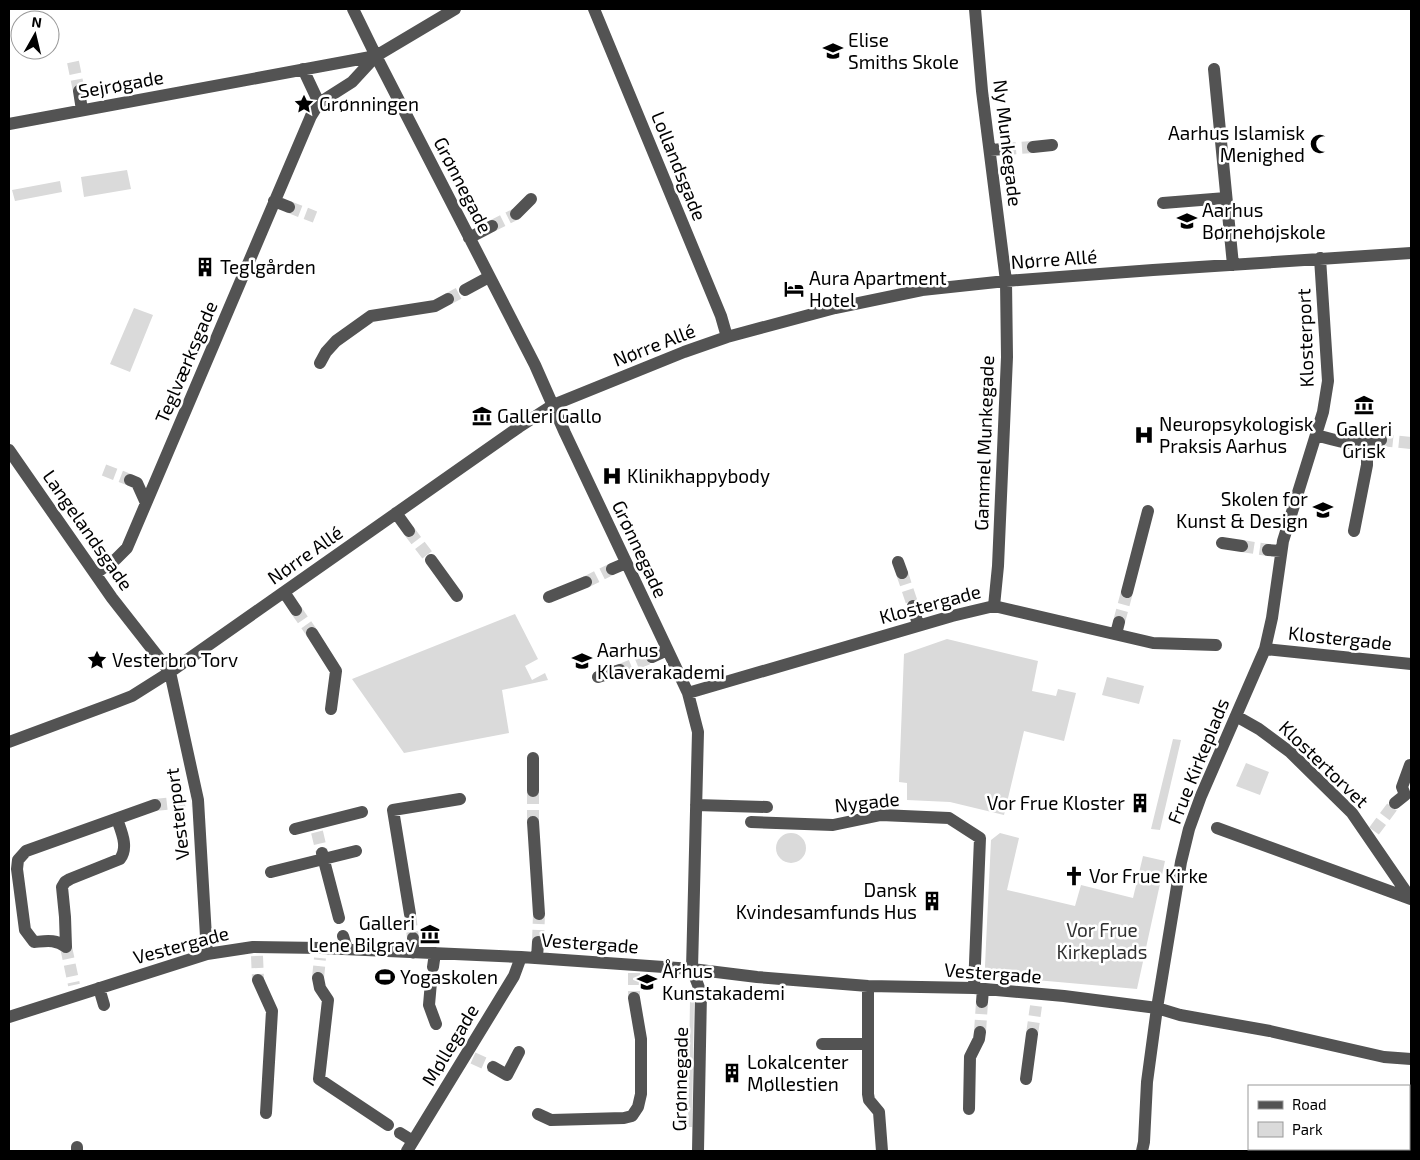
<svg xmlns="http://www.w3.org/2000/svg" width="1420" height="1160" font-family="'Exo 2',sans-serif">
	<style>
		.green { fill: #dadada }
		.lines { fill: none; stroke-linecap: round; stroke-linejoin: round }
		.minor-tunnel { stroke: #d9d9d9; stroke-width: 12; stroke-dasharray: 12 6; stroke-linecap: butt }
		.minor { stroke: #535353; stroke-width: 12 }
		.labels { text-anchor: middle; stroke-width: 5; stroke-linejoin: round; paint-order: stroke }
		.poi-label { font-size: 19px; fill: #000; stroke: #fff; text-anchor: start }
		.street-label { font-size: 19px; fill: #000; stroke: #fff }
		.park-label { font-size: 19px; fill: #313131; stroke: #fff }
	</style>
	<rect width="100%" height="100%" fill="#fff"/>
	<path class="green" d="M127 170 131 189 84 197 81 177Z
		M60 181 62 192 15 201 12 190Z
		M134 308 153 315 130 372 110 364Z
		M515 614 538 659 525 666 532 680 545 673 548 680 502 690 509 733 404 753 352 679Z
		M947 639 1038 661 1032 691 1056 696 1058 689 1076 693 1064 741 1024 731 1004 815 950 802 907 800V783L899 782 904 654Z
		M1107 677 1144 686 1139 704 1102 695Z
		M1173 739 1181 740 1160 830 1151 829Z
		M1246 763 1269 772 1260 795 1236 786Z
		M776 848a15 15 0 1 1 30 0a15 15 0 1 1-30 0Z
		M1000 833 1019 838 1007 890 1075 906 1081 885 1133 898 1143 856 1165 861 1137 989 989 976 986 974 985 966 986 944 991 840Z
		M690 1000 694 1001 692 1127H688Z"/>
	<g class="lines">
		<path class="minor-tunnel" d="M73 62 79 91
			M1004 149 1033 147
			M289 207 315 217
			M492 226 516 214
			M448 299 465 290
			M1381 440 1411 443
			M104 470 130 480
			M409 531 431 560
			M1242 546 1268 550
			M902 573 913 606
			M586 582 612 569
			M296 610 312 633
			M1119 622 1127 592
			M620 670 652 657
			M155 805 191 801
			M533 822V791
			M1374 831 1395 803
			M317 832 322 853
			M410 914 413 938
			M538 942 539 914
			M66 947 74 985
			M257 956 258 980
			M634 973V998
			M318 978 320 958
			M980 1032 982 1002
			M1032 1034 1036 1006
			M473 1058 493 1067"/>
		<path class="minor" d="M353 9 376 56 535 365 565 433 688 693 698 732 692 969 701 993 698 1151
			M594 9 721 316 727 337
			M975 9 982 91 1006 281 1007 357 998 566 994 606
			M303 69 319 103
			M1214 69 1233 265
			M79 91 82 110
			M9 124 376 56
			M1033 147 1052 145
			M990 150 1004 149
			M274 201 289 207
			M1163 203 1226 198
			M516 214 531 199
			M469 238 492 226
			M465 290 489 277
			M320 363 326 352 336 341 371 316 435 306 448 299
			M1316 435C1342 442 1354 447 1381 440
			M9 450 112 598 170 672 198 800 207 954
			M130 480 137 483 146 503
			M396 513 409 531
			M1354 531 1367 465V443
			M1222 543 1242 546
			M1268 550 1281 551
			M431 560 457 596
			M898 562 902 573
			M612 569 626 563
			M96 573 116 559 127 548 311 116 319 103 352 82 376 56 455 9
			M284 592 296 610
			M1127 592 1148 511
			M549 597 586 582
			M913 606 918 625
			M312 633 336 671 331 709
			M1116 634 1119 622
			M1265 649 1411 664
			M652 657 667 650
			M598 677 620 670
			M688 693 952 616 994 606 1153 643 1216 645
			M1236 716 1259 729 1290 752 1352 813 1411 899
			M9 742 114 703 132 696 170 672 519 427 553 405 684 352 727 337 835 308 922 290 1006 281 1153 270 1411 253
			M533 791V758
			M1395 803 1405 795 1402 787 1410 765
			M696 805 767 807
			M533 822 539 914
			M751 822 833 825 881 815 949 818 980 838 974 988
			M1217 828 1411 899
			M295 829 362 812
			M322 853 339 918
			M271 872 356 851
			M410 914 393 810 460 799
			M343 936 347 949
			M66 947C55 939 47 941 34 942L25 930 17 869 18 860 26 851 155 805
			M66 947 65 917 62 887 65 882 70 879 120 859C129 847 121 831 117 819
			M413 953V938
			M537 958 538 942
			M433 967 435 953
			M318 978 320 988 328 1000 319 1079 388 1125
			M258 980 272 1011 266 1113
			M431 982 429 1005 436 1024
			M868 986V1094L869 1100 879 1112 882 1151
			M99 988 104 1005
			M982 1002 983 989
			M9 1017 207 954 253 947 321 948 521 957 692 969 757 977 868 986 974 988 1064 996 1157 1008 1180 1015 1270 1031 1384 1057 1411 1059
			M822 1044H868
			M493 1067 507 1075 519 1052
			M1026 1079 1032 1034
			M969 1109 970 1057 979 1039 980 1032
			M538 1114 551 1120 624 1118 632 1116 638 1107 641 1094V1039L634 998
			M400 1133 413 1141
			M77 1151V1147
			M407 1151 514 976 521 957
			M1142 1151 1144 1142 1147 1082 1157 1008 1181 862 1189 829 1201 796 1265 649 1272 618 1283 541 1323 412 1328 381 1320 258"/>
	</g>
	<defs>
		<symbol id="school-bare" viewBox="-9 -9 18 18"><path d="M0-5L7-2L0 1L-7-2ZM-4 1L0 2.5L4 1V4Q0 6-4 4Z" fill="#000" stroke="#fff" stroke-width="2.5" paint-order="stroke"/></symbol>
		<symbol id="sight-bare" viewBox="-9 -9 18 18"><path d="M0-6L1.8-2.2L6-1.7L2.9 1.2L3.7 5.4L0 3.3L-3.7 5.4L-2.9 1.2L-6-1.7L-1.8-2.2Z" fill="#000" stroke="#fff" stroke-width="2.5" paint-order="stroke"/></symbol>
		<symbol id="mosque-bare" viewBox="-9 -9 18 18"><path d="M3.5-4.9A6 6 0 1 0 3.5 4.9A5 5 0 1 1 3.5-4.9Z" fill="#000" stroke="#fff" stroke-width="2.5" paint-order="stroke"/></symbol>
		<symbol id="building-bare" viewBox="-9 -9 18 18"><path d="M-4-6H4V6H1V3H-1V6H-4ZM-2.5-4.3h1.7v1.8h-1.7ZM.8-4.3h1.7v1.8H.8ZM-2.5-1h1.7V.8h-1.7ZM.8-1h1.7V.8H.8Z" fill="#000" stroke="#fff" stroke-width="2.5" paint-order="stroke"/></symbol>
		<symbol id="hotel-bare" viewBox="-9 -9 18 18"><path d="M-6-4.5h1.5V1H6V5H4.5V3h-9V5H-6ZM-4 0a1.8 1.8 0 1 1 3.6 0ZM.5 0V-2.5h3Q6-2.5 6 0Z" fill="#000" stroke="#fff" stroke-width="2.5" paint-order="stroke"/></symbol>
		<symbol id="museum-bare" viewBox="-9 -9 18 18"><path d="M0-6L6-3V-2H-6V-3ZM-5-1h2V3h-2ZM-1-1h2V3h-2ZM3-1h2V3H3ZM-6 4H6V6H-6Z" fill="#000" stroke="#fff" stroke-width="2.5" paint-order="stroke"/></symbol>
		<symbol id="hospital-bare" viewBox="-9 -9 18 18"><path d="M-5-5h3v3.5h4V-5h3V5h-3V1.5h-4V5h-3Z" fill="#000" stroke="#fff" stroke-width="2.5" paint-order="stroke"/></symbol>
		<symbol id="university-bare" viewBox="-9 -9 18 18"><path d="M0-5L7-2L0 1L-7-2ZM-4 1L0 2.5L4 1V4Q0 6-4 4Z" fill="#000" stroke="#fff" stroke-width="2.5" paint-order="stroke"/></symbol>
		<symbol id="church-bare" viewBox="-9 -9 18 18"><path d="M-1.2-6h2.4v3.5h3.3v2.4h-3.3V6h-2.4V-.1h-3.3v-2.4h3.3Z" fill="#000" stroke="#fff" stroke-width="2.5" paint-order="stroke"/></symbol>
		<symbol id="stadium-bare" viewBox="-9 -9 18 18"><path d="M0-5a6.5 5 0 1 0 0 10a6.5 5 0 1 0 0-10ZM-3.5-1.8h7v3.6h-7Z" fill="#000" stroke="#fff" stroke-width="2.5" paint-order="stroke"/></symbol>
	</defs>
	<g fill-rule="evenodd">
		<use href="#school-bare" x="819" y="37" width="28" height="28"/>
		<use href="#sight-bare" x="290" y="90" width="28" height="28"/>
		<use href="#mosque-bare" x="1306" y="130" width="28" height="28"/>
		<use href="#school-bare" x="1173" y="207" width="28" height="28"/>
		<use href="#building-bare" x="191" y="253" width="28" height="28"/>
		<use href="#hotel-bare" x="780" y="275" width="28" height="28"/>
		<use href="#museum-bare" x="1350" y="391" width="28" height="28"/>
		<use href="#museum-bare" x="468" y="402" width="28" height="28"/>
		<use href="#hospital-bare" x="1130" y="421" width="28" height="28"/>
		<use href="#hospital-bare" x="598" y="462" width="28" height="28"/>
		<use href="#university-bare" x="1309" y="496" width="28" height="28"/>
		<use href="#sight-bare" x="83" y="646" width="28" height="28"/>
		<use href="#school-bare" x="568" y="647" width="28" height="28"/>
		<use href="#building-bare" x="1126" y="789" width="28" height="28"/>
		<use href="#church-bare" x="1060" y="862" width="28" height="28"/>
		<use href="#building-bare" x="918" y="887" width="28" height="28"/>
		<use href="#museum-bare" x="416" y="920" width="28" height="28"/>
		<use href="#stadium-bare" x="371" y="963" width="28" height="28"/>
		<use href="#school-bare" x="633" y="968" width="28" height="28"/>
		<use href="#building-bare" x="718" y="1059" width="28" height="28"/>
	</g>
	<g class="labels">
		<g class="poi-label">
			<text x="848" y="47">Elise<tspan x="848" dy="22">Smiths Skole</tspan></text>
			<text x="319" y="111">Grønningen</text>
			<text x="1305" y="140" text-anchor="end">Aarhus Islamisk<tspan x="1305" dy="22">Menighed</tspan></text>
			<text x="1202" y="217">Aarhus<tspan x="1202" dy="22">Børnehøjskole</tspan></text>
			<text x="220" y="274">Teglgården</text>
			<text x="809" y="285">Aura Apartment<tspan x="809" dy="22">Hotel</tspan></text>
			<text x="497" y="423">Galleri Gallo</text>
			<text x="1159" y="431">Neuropsykologisk<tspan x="1159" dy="22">Praksis Aarhus</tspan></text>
			<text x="1364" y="436" text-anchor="middle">Galleri<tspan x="1364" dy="22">Grisk</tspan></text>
			<text x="627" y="483">Klinikhappybody</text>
			<text x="1308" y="506" text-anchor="end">Skolen for<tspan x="1308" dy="22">Kunst &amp; Design</tspan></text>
			<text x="597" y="657">Aarhus<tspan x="597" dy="22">Klaverakademi</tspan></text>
			<text x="112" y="667">Vesterbro Torv</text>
			<text x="1125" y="810" text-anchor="end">Vor Frue Kloster</text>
			<text x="1089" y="883">Vor Frue Kirke</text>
			<text x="917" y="897" text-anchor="end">Dansk<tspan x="917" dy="22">Kvindesamfunds Hus</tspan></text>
			<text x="415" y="930" text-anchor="end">Galleri<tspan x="415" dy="22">Lene Bilgrav</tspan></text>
			<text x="662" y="978">Århus<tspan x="662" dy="22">Kunstakademi</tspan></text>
			<text x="400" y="984">Yogaskolen</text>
			<text x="747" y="1069">Lokalcenter<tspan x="747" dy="22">Møllestien</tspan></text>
		</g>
		<g class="street-label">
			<text transform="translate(121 84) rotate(-10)" y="7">Sejrøgade</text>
			<text transform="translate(1008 143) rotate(83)" y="7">Ny Munkegade</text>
			<text transform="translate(679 166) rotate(68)" y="7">Lollandsgade</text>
			<text transform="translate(463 185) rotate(63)" y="7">Grønnegade</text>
			<text transform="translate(1054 259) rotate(-4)" y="7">Nørre Allé</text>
			<text transform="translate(1305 338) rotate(-92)" y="7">Klosterport</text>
			<text transform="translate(654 345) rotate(-21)" y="7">Nørre Allé</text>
			<text transform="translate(186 362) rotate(-67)" y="7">Teglværksgade</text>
			<text transform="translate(984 443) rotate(-88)" y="7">Gammel Munkegade</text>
			<text transform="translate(88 530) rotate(55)" y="7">Langelandsgade</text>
			<text transform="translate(640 549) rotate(65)" y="7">Grønnegade</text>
			<text transform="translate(305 555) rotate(-35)" y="7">Nørre Allé</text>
			<text transform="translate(930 604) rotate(-15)" y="7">Klostergade</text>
			<text transform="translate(1340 638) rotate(6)" y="7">Klostergade</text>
			<text transform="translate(1198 761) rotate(-68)" y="7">Frue Kirkeplads</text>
			<text transform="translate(1324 764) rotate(44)" y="7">Klostertorvet</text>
			<text transform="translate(867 802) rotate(-6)" y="7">Nygade</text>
			<text transform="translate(177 814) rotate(-97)" y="7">Vesterport</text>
			<text transform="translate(590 943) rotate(4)" y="7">Vestergade</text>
			<text transform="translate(181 945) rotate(-15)" y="7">Vestergade</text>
			<text transform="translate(993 973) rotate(4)" y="7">Vestergade</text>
			<text transform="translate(450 1045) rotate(-59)" y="7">Møllegade</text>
			<text transform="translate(680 1079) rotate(-89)" y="7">Grønnegade</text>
		</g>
		<g class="park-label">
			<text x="1102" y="937">Vor Frue<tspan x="1102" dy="22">Kirkeplads</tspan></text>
		</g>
	</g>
	<rect width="1420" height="1160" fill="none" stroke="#000000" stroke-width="20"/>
	<rect x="1248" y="1085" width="162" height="65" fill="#ffffff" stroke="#999999"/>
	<rect x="1258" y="1101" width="25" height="8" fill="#535353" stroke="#999999"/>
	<text x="1292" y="1110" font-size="15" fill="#000000">Road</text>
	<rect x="1258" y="1122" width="25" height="15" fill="#dadada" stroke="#999999"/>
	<text x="1292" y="1135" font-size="15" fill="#000000">Park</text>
	<g transform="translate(35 35) rotate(8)"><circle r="24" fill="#ffffff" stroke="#999999"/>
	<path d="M0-4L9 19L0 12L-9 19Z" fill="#000000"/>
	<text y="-8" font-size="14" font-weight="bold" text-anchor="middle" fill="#000000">N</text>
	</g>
</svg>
